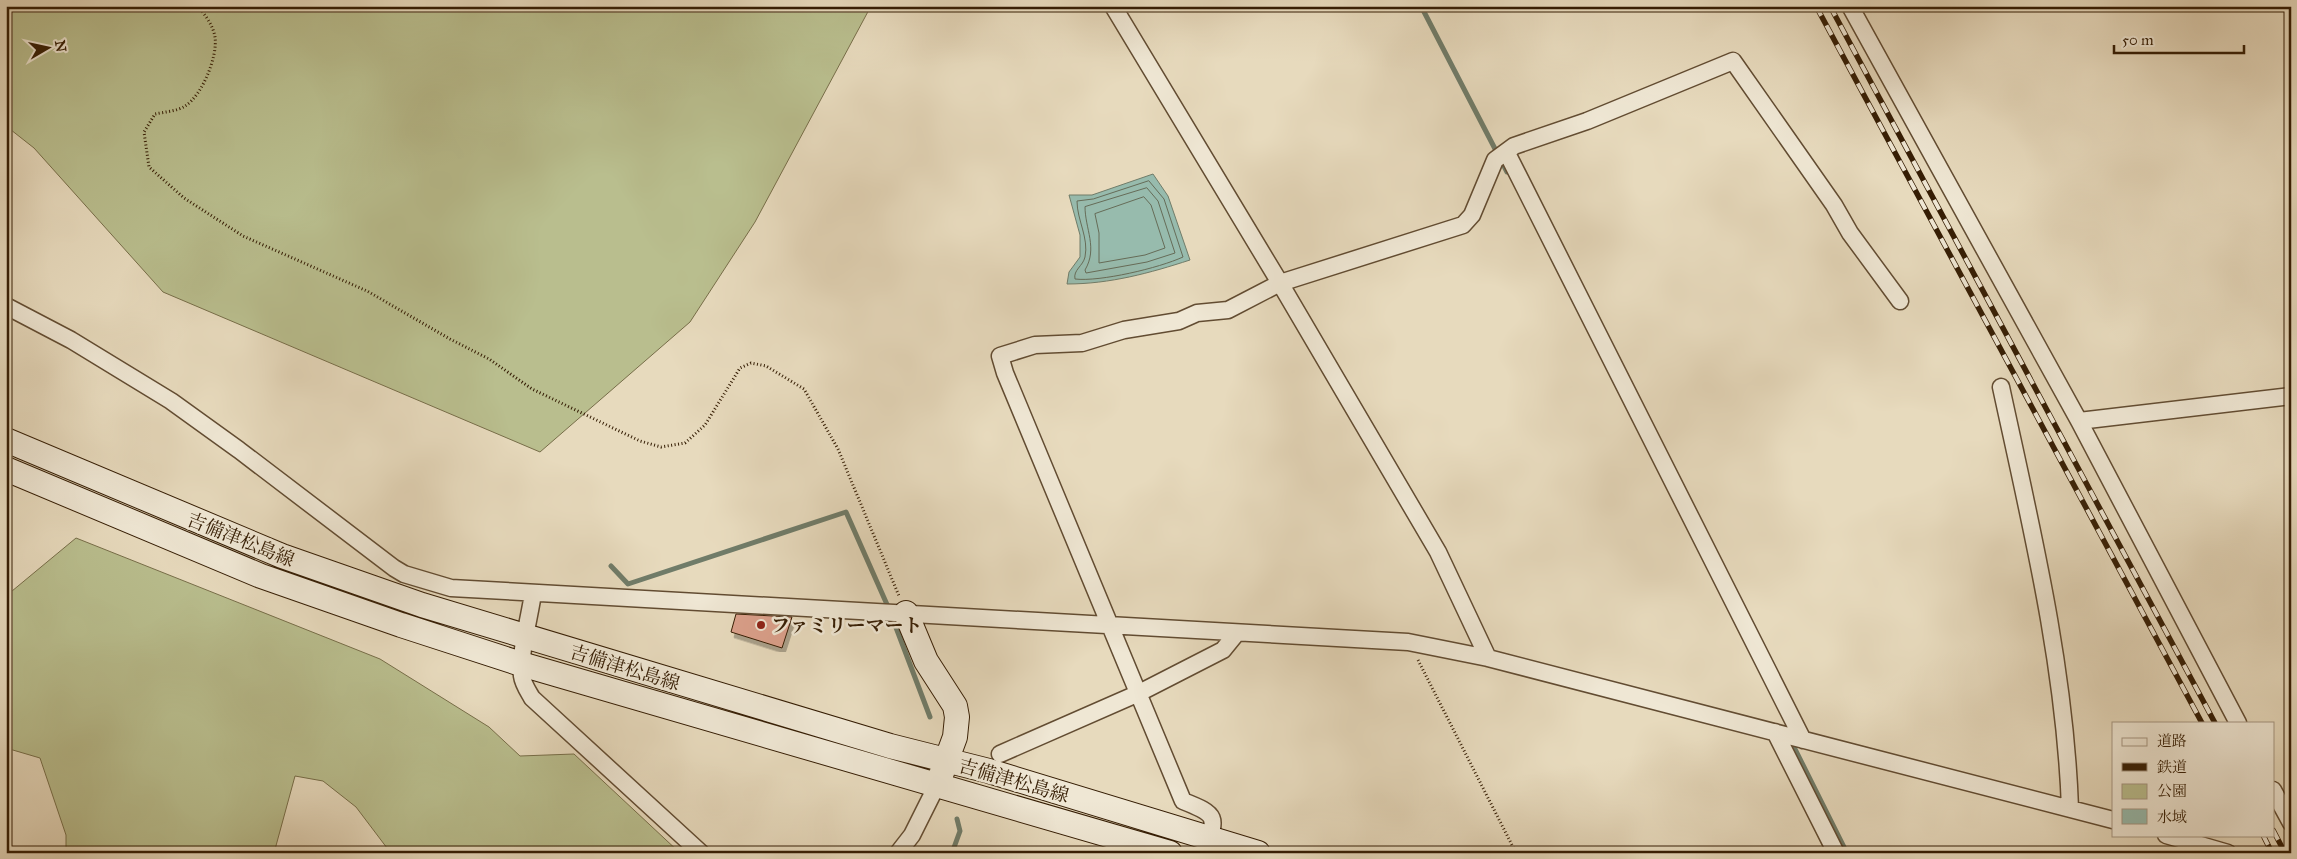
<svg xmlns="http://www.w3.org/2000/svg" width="2297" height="859" font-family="'IM FELL Great Primer','Noto Serif JP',serif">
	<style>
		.green { fill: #b9be8e; stroke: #776e49 }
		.water { fill: #97bbad; stroke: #707c69 }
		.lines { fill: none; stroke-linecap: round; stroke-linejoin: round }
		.shore { stroke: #666c58; stroke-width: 1 }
		.stream { stroke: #707c69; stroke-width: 5 }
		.building { fill: #dba08b; stroke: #351d04; filter: url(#shadow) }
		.street-casing { stroke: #624c32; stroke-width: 19 }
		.secondary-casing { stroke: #351d04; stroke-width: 26 }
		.path { stroke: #351d04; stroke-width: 3; stroke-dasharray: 1 2.5; stroke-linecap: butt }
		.street { stroke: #efe7d4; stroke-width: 16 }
		.secondary { stroke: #efe7d4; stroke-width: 24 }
		.rail-casing { stroke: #351d04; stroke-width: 5.5 }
		.rail { stroke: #efe7d4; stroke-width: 4; stroke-dasharray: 11; stroke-linecap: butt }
		.poi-dot { fill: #8f2418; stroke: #efe7d4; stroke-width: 2 }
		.labels { text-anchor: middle; stroke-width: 5; stroke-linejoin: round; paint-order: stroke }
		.street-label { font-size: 19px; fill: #351d04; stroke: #efe7d4 }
		.poi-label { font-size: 19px; font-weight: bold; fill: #351d04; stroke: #efe7d4; text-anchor: start }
	</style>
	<defs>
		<filter id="shadow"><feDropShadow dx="3" dy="5.5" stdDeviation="0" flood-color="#0004"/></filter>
	</defs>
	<rect width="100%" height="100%" fill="#e7dabd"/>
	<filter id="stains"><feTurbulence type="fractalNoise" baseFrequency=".004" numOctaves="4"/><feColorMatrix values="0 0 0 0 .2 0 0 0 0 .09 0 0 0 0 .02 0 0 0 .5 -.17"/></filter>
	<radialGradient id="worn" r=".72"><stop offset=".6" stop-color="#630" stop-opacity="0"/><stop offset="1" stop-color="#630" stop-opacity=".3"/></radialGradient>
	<path class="green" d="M6 6H871L755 222 690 322 540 452 163 292 34 148 6 126Z
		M76 538 380 659 489 727 520 756 574 754 680 853H387V848L356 807 323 781 295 776 274 853H66V835L40 758 6 748V596Z"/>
	<path class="water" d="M1153 174 1168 196 1190 260C1150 273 1110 284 1067 284L1069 272 1080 257V235L1069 195H1092Z"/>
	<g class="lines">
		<path class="shore" d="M1149 181 1164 199 1183 257C1159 268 1100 282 1075 279 1073 270 1083 266 1085 257 1089 238 1077 220 1077 201L1093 199Z
			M1147 188 1158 201 1175 253 1147 262 1086 273 1085 270C1098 248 1085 229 1085 207Z
			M1144 197 1151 205 1165 248 1145 255 1099 263V233L1095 214Z"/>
		<path class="stream" d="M1421 6 1507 172
			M611 566 628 584 846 512 889 609
			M892 617 930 717
			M1791 741 1847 853
			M952 853 960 831 957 819"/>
	</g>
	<path class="building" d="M736 614 792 617 782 648 731 632Z"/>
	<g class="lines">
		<defs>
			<path id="street" d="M1113 6 1280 283 1438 552 1488 658
				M1850 6 2079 421 2238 723
				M1507 153 1803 740
				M6 306 71 340 171 401 239 450 394 568 404 574 451 588 1408 642 1488 658 2113 820
				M2001 387C2031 526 2065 665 2070 808
				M2079 421 2291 396
				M533 593C530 616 519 654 522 676 523 684 528 691 532 698L701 853
				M1775 732 1836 853
				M1000 754 1139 693 1223 650 1236 634
				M2273 790 2291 823
				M2166 835 2228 853
				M898 853 912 835 937 785
				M1204 853C1217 817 1219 815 1183 801L1005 373 1000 356 1035 345 1082 343 1124 330 1179 321 1197 313 1228 310 1280 283 1463 225 1472 215 1495 160 1514 146 1587 121 1733 61 1834 205 1850 233 1900 301"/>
			<path id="secondary" d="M6 440 282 556 422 605 890 746 989 771 1258 853
				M6 469 261 576 401 625 521 664 1170 853
				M906 613 926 661 955 706 957 717 955 737 941 775"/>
		</defs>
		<use href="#street" class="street-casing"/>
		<use href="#secondary" class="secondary-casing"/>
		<path class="path" d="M198 6C205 15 213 25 215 37 218 56 202 96 185 106 178 111 164 112 155 114L144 132 149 167 184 198 243 236 367 291 450 339 489 359 532 389 640 441 661 447 685 443 705 425 740 368 751 363 766 366 804 389 838 449 899 596
			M1418 660 1516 853"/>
		<use href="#street" class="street"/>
		<use href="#secondary" class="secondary"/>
		<defs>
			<path id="rail" d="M1816 6 2202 723
				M1830 6 2215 723
				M2273 830 2285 853
				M2263 835 2272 853"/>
		</defs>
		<use href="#rail" class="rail-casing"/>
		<use href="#rail" class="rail"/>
	</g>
	<circle class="poi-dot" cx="761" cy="625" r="5"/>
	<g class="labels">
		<g class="street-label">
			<text transform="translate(241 539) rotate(22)" y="7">吉備津松島線</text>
			<text transform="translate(625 667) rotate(17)" y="7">吉備津松島線</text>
			<text transform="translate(1014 780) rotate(16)" y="7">吉備津松島線</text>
		</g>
		<g class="poi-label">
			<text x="771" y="632">ファミリーマート</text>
		</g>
	</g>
	<rect width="2297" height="859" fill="none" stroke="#e7dabd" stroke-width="25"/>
	<rect x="8" y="8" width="2282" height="844" fill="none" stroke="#351d04" stroke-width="2.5"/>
	<rect x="12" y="12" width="2272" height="834" fill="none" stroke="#351d04"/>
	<rect x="2112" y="722" width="162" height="115" fill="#efe7d4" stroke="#a59681"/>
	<rect x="2122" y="738" width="25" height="8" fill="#efe7d4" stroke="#a59681"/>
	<text x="2157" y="746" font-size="15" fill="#351d04">道路</text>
	<rect x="2122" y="763" width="25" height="8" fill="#351d04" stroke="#a59681"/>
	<text x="2157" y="772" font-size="15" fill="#351d04">鉄道</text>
	<rect x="2122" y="784" width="25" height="15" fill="#b9be8e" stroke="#a59681"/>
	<text x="2157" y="796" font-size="15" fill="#351d04">公園</text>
	<rect x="2122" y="809" width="25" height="15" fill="#97bbad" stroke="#a59681"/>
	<text x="2157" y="822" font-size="15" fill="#351d04">水域</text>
	<g transform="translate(48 48) rotate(81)" stroke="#efe7d4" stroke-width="4" paint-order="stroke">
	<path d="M0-4L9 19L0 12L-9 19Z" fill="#351d04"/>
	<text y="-8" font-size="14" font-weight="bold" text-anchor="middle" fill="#351d04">N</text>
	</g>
	<path d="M2114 45v8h130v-8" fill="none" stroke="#351d04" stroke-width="2.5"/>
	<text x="2122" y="45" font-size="15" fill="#351d04" stroke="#efe7d4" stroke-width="4" paint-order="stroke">50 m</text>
	<rect width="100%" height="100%" filter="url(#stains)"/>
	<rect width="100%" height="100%" fill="url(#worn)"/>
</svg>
